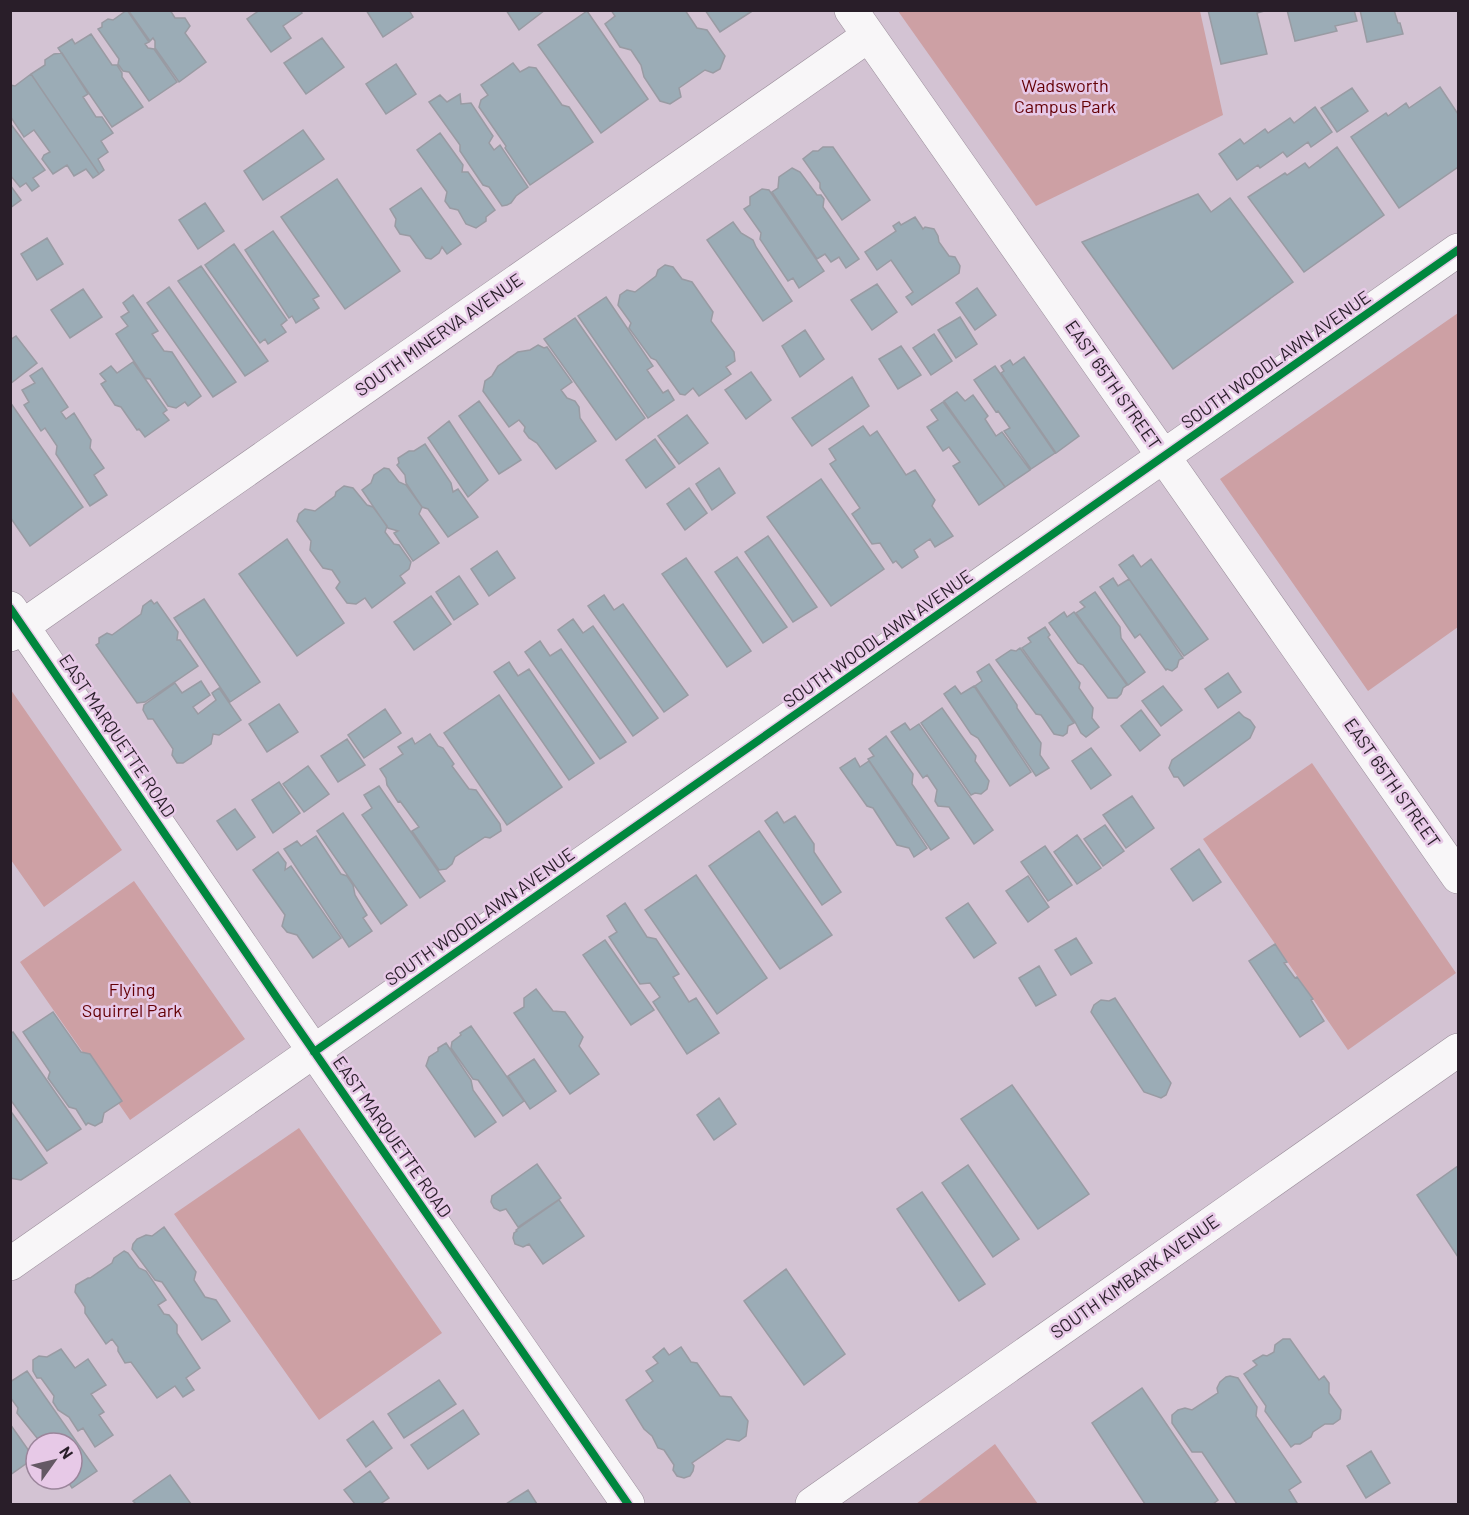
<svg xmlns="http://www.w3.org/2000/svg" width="1469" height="1515" font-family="Barlow,sans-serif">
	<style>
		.green { fill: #cda0a4 }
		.building { fill: #9bacb6; stroke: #999ba3; stroke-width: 1.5 }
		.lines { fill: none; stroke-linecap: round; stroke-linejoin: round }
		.minor-casing { stroke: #9a8d9a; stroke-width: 34 }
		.minor { stroke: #f8f6f8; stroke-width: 33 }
		.cycleway-casing { stroke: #e7c9e7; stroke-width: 11 }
		.cycleway { stroke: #00873e; stroke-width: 8 }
		.labels { text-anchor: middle; stroke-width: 5; stroke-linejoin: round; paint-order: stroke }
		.park-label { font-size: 18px; fill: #640006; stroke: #e7c9e7 }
		.street-label { font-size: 18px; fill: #291e29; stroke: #e7c9e7 }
	</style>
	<rect width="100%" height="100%" fill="#d3c3d3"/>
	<path class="green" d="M898 11H1200L1223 115 1036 206Z
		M1458 313V627L1368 691 1220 479Z
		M11 690 122 850 44 907 11 860Z
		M1312 763 1456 973 1348 1050 1203 839Z
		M134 881 245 1039 130 1120 20 962Z
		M299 1128 442 1333 319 1420 174 1214Z
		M995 1444 1038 1504H916Z"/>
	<path class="building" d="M127 10 149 42 145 44 148 48 154 49 177 82 149 101 129 72 123 71 118 64 119 59 98 29 102 27V23L108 19 113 20Z
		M128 10H170L175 18H185L190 26 185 33 206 62 179 82 155 48V41L153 38 150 41Z
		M256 10H300L302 13 283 26 291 38 271 52 247 19 257 12Z
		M366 10H409L413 17 383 37Z
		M506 10H545L519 30Z
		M611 10H685L697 28 707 30 725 56 720 69 713 73 705 70 679 88 681 97 670 104 660 101 644 77 641 65 631 50 620 47 605 24 615 16Z
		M705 10H754L720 32Z
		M1208 10H1268L1257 13 1267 54 1221 64Z
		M1287 10H1354L1357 21 1335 26 1337 31 1295 41Z
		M1360 10H1394L1398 23H1400L1403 34 1367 42Z
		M587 11 648 99 601 133 538 45Z
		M91 34 112 65H117L122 73V77L143 107 112 127 58 48 72 39 75 44Z
		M322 38 344 67 306 94 284 63Z
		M62 53 88 94 83 97 96 117H102L113 133 101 141 108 152 98 159 104 170 99 174 31 74 45 65V60L54 54Z
		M513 63 520 72 529 67 536 68 562 105 569 107 593 142 530 185 505 148 506 146 479 107 481 100 488 95 481 85Z
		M396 64 416 94 386 114 366 84Z
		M31 74 99 174 93 178 86 169 74 176 67 165 53 174 42 159 44 155 50 152 34 130 24 137 10 116V85L15 86Z
		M1440 87 1458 114V167L1399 208 1351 137 1386 113 1388 116 1406 103 1409 108Z
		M1352 88 1368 111 1337 132 1321 108Z
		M460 94 461 104 471 103 493 136 489 143 494 150 500 145 528 187 516 196 511 203 507 205 502 206 489 187 483 185 460 151V145L429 102 440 95 447 102Z
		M1315 107 1332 132 1311 147 1308 142 1287 157 1283 152 1260 168 1258 165 1237 180 1219 154 1240 139 1244 144 1265 129 1268 133 1290 118 1294 123Z
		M10 123 45 170 33 178 39 186 32 191 26 183 20 187 10 175Z
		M303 130 324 159 263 200 244 171Z
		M440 133 463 165 462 172H468L495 210 486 217V221L476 228 466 224 458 210 450 208 445 201 447 192 417 150Z
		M823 147H833L870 200 842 220 820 188V183L803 159 813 151H818Z
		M1337 147 1384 215 1304 272 1248 197 1285 173 1287 175 1305 163 1309 168Z
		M792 168 800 172 817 195H821L824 199 823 207 859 259 846 268 839 257 831 262 825 254 817 259 772 192 778 188 779 177Z
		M337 179 400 271 345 309 281 217Z
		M10 185 21 200 10 208Z
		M421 188 461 244 447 254 442 247 439 253 431 259 426 258 410 236 400 234 395 226 396 219 390 209Z
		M762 189 769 190 824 271 799 288 793 278 788 281 760 239 761 233 744 209 750 205V197Z
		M1198 194 1211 212 1230 198 1293 282 1173 369 1082 242Z
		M205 203 224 231 198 249 179 220Z
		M915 217 923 229 925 227 934 229 938 236 939 242 949 256 955 257 960 266 959 273 912 305 906 297 913 292 891 260 877 270 865 252 896 231 893 226 899 222 901 225Z
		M733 222 741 233 753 240 756 247 792 301 763 321 707 240Z
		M273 231 319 296 313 299 319 308 296 323 292 316 289 318 245 250Z
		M47 238 63 264 37 280 21 254Z
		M234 244 287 320 281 325 286 332 268 344 265 339 260 343 205 265Z
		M665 265 673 267 682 279 692 282 713 312 711 321 734 352 735 361 726 367 731 374 699 396 693 388 685 395 680 394 656 360 651 358 629 328 631 323 618 305 620 295 627 290 635 292 656 276 658 270Z
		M201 266 268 361 245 376 178 281Z
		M877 284 897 312 872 330 851 300Z
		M169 287 236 382 213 397 147 303Z
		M977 288 996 315 975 330 956 303Z
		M83 289 102 317 70 338 51 310Z
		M133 295 158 331 152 334 164 351 172 352 201 396 188 406 185 402 176 408 168 406 150 379 145 378 116 334 128 326 121 317 129 312 123 303Z
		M606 297 653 366 647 370 663 393 668 390 674 400 648 418 578 316Z
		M960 317 977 344 956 358 938 330Z
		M575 318 645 418 616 440 544 339Z
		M805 330 824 359 800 377 782 346Z
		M934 334 952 361 931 375 913 348Z
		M16 336 37 363 10 384V340Z
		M538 345 544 348 547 347 572 382 561 390 567 398 575 401 579 407 580 418 596 441 556 469 537 443 529 438 524 431 525 427 519 420 509 427 483 391 485 381 492 376 498 366 518 352 530 350Z
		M901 346 921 375 898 389 879 359Z
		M1024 357 1079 436 1056 453 1001 373 1004 371 1001 366 1010 360 1013 365Z
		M133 362 167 410 163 413 169 420 145 437 139 429 137 430 121 407 115 405 101 384 106 381 100 374 111 366 117 373Z
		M995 366 1055 453 1031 469 1004 431 1010 428 998 411 996 412 974 380Z
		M42 368 68 407 61 412 66 419 74 413 91 440 90 448 104 468 94 475 107 495 90 506 56 454 57 446 45 428 41 431 24 405 29 402 22 390 35 383 30 376Z
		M751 372 771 400 746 419 725 390Z
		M852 377 869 406 812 446 792 418Z
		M957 392 965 401 973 395 988 416 985 419 996 436 1002 432 1030 470 1005 487 944 401Z
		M479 401 521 460 499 474 459 416Z
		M10 402 83 507 30 546 10 517Z
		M943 402 1005 487 979 505 953 466 960 462 949 447 943 451 927 427 938 420 931 410Z
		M687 415 708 443 679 464 658 436Z
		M449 421 488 480 468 497 428 438Z
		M863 426 870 436 877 431 906 475 915 470 935 500 932 506 953 536 935 547 930 539 914 550 918 557 902 568 896 561 893 563 880 543 872 544 852 514 860 508 830 464 836 460 829 449Z
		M655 439 675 467 646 488 626 460Z
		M425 444 451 483 453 492 458 489 478 517 448 537 428 509 422 507 406 483 405 475 397 465 399 463 398 458 409 451H414Z
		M384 468 389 469 399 482 406 485 422 507 419 514 439 543 413 561 394 533 398 531 388 528 362 490 371 483 374 475Z
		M719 468 735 493 712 510 696 484Z
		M821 479 884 569 831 606 767 517Z
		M344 486 353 488 367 505 373 507 387 526 385 532 394 544 399 545 411 562 409 569 400 576 405 583 372 608 365 598 356 604 347 603 336 588 340 582 332 570 323 568 310 550 311 541 297 521 299 514 305 509 315 511 335 496 336 492Z
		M689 488 707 513 685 530 667 504Z
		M768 536 817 607 793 622 745 552Z
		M287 539 344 623 297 656 239 574Z
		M497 551 515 578 489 596 471 569Z
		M1133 555 1141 567 1151 559 1208 639 1184 656 1119 565Z
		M737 557 787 627 763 643 715 572Z
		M686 558 751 651 727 667 662 574Z
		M459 576 478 604 454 620 436 592Z
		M1113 578 1118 586 1129 579 1183 658 1179 660 1177 667 1172 671 1167 669 1166 670 1140 634 1135 638 1100 587Z
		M1095 592 1120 627 1121 638 1145 672 1128 685 1076 613 1085 607 1080 602Z
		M604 595 614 610 623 604 688 695 664 712 588 606Z
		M431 596 451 624 414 650 394 622Z
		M204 599 260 682 230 702 174 618Z
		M151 600 154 604 157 602 178 632 177 640H180L198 666 145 702 137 703 96 645 99 643V638L107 633 112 635 141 614 143 606Z
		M1064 612 1067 617 1074 612 1127 685 1123 688 1121 694 1117 698H1108L1083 665 1078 663 1049 623Z
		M573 619 583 633 593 626 658 718 633 736 558 630Z
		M1045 627 1050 635 1048 637 1080 683 1079 688 1093 708 1092 718 1099 727 1086 737 1081 733 1075 722 1022 648 1031 642 1028 638Z
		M540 641 550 656 561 649 626 742 600 759 525 652Z
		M1020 648 1074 723 1068 726 1067 733 1063 736 1054 734 1041 715 1036 714 996 660 1011 650 1016 651Z
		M509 662 518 676 529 669 594 763 569 780 494 672Z
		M989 664 1017 705V708L1041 743 1040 755 1049 768 1036 776 975 686 982 681 977 672Z
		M1228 673 1241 692 1218 708 1205 689Z
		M201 681 210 695 193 707 198 714 216 700 212 693 219 688 241 720 219 735 213 734 211 744 183 763H177L172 755 173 749 153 719H148L143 710 144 705 175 683 182 693Z
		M955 686 961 694 974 686 1031 772 1010 786 978 738 971 734 944 694Z
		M1163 686 1182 710 1161 726 1142 701Z
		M499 695 562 787 507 825 444 733Z
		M279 704 298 732 267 752 249 724Z
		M942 708 976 756 975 761 989 781 987 789 981 794 975 793 971 795 921 723Z
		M385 709 401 733 364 758 348 735Z
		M1141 710 1160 735 1140 751 1121 726Z
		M1239 712 1244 717 1250 720 1255 727 1250 738 1184 786 1178 777H1174L1169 768 1172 760Z
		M905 723 910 730 919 724 993 830 974 844 949 807 938 806 935 801 937 790 927 775 923 778 891 732Z
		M430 734 438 746 443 748 454 764 452 766 469 789 476 790 500 824 501 831 490 838 485 837 455 857 452 864 446 869 439 870 412 831 419 827 400 801 398 802 387 785 386 778 380 769 403 754 398 747 412 738 415 744Z
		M886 736 913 774 912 784 949 838 931 850 868 759 874 756 869 749Z
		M347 739 365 765 338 782 321 756Z
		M1091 748 1111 775 1091 789 1072 761Z
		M855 758 860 767 869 761 927 848 914 857 909 848 897 845 873 808 867 806 840 768Z
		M308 766 329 794 304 812 283 784Z
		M279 782 300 813 273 833 252 800Z
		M379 786 445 881 420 898 362 815 372 808 364 795Z
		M1132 796 1154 828 1126 848 1103 815Z
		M235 809 255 837 237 850 217 821Z
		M777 812 784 823 795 816 814 844V852L841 892 822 905 765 821Z
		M343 813 407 905 381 924 317 831Z
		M1105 825 1124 851 1103 866 1084 839Z
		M759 831 832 935 780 969 709 866Z
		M1077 835 1101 868 1077 884 1054 852Z
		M316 836 341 874 347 876 353 885 355 895 367 915 363 918 372 931 349 947 284 849 297 841 301 846Z
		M1045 846 1072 885 1048 901 1021 862Z
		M1199 849 1221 882 1193 901 1171 869Z
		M278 852 286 863 285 870 291 866 341 938 313 958 297 935 287 932 282 926 285 915 253 870Z
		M696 875 767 978 717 1014 645 910Z
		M1028 876 1049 907 1028 922 1006 891Z
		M625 903 647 937 656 939 679 974 673 977 689 1002 696 998 719 1033 687 1054 653 1002 660 997 650 983 640 984 609 937 617 932 607 916Z
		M968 903 996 943 974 958 946 918Z
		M1076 938 1092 963 1071 975 1055 950Z
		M605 940 654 1010 631 1025 583 955Z
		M1275 944 1287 962 1284 963 1295 978 1297 977 1313 999 1311 1000 1324 1021 1300 1037 1249 961Z
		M1039 966 1056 995 1036 1006 1019 978Z
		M536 989 553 1011 565 1012 583 1037 579 1046 599 1074 570 1094 514 1013 524 1007V998Z
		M1115 998 1171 1083 1166 1095 1161 1098 1144 1092 1091 1012 1094 1005 1101 1000 1109 1001Z
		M53 1012 81 1052 90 1054 122 1101 104 1113 102 1122 95 1126 88 1123 86 1125 76 1109 69 1107 48 1078 50 1072 23 1032Z
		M471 1026 524 1101 503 1116 478 1080 473 1079 451 1048 452 1042 461 1035 460 1033Z
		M13 1032 81 1129 47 1151 10 1099V1034Z
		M446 1043 471 1080 473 1090 496 1122 475 1137 426 1066 429 1057 438 1051V1048Z
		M534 1059 556 1091 530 1109 508 1076Z
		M1012 1085 1089 1194 1038 1229 961 1119Z
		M719 1098 736 1124 714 1140 697 1115Z
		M12 1113 47 1163 21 1180 10 1178V1115Z
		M537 1164 561 1198 518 1227 506 1209 500 1211 494 1208 491 1202 492 1196Z
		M968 1165 1019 1239 993 1257 942 1183Z
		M1458 1166V1257L1417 1195Z
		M922 1192 985 1284 959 1301 897 1209Z
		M559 1200 584 1236 543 1264 529 1244 523 1247 515 1244 513 1238 514 1233 517 1231 516 1230Z
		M164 1227 196 1272 194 1280 205 1297 216 1300 230 1321 202 1340 162 1282 155 1280 132 1249 133 1244 137 1239 146 1235 152 1236Z
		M124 1251 128 1253 139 1268 146 1271 166 1300 158 1305 164 1314 169 1315 177 1325V1333L200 1368 186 1378 194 1390 183 1397 175 1386 157 1398 131 1362 125 1363 118 1351V1347L112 1339 106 1344 85 1313V1307L75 1292 76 1285 88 1278H90L112 1263 114 1258Z
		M786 1269 845 1354 804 1385 744 1301Z
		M1283 1339H1290L1319 1380 1324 1376 1329 1383V1393L1341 1410 1340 1419 1333 1424H1325L1313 1432 1311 1437 1300 1444H1295L1291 1447 1265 1411 1266 1406 1244 1374 1257 1365 1253 1361 1263 1355 1267 1356 1274 1352 1275 1345Z
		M681 1347 691 1362 697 1363 720 1396 731 1397 748 1421 746 1436 739 1441 727 1439 692 1463 694 1466 693 1471 690 1476 684 1478 677 1476 673 1470 674 1465 664 1450 658 1448 652 1436 644 1429 626 1400 653 1381 646 1371 658 1363 653 1357 664 1348 669 1355Z
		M61 1349 75 1368 88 1359 106 1385 91 1394 104 1412 99 1415 113 1435 95 1447 83 1428 78 1431 69 1417 58 1410 53 1402 54 1396 41 1378H37L33 1371V1360L39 1356 47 1357Z
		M27 1371 97 1471 72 1488 66 1479H72V1443H41L17 1413 18 1408 10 1397V1382Z
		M1230 1376 1238 1378 1257 1407 1256 1416 1301 1482 1289 1490 1297 1503 1295 1504H1237L1202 1452H1192L1172 1423V1415L1178 1410 1185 1408 1192 1410 1218 1393 1217 1388 1220 1382 1226 1377Z
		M439 1380 456 1404 404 1438 388 1414Z
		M1142 1388 1218 1500 1213 1504H1145L1092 1423Z
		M463 1410 479 1434 428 1469 411 1445Z
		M373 1421 392 1448 366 1467 347 1440Z
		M10 1424 34 1458 10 1475Z
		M1371 1451 1390 1483 1366 1498 1347 1466Z
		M370 1471 389 1498 380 1504H355L344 1490Z
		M170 1475 191 1504H136L133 1501Z
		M528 1490 537 1504H506Z"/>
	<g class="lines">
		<defs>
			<path id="minor" d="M851 10 1458 877
				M10 608 286 1011 628 1504
				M10 635 868 36
				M10 1264 1458 250
				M812 1504 1458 1050"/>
		</defs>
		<use href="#minor" class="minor-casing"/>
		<use href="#minor" class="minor"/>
		<defs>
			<path id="cycleway" d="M10 608 286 1011 628 1504
				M314 1052 1458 250"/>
		</defs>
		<use href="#cycleway" class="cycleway-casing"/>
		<use href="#cycleway" class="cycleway"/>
	</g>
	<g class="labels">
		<g class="park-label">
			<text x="1065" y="92">Wadsworth<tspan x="1065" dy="21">Campus Park</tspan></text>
			<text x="132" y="996">Flying<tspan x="132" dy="21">Squirrel Park</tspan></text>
		</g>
		<g class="street-label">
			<text transform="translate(439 335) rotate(-35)" y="6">SOUTH MINERVA AVENUE</text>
			<text transform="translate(1276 360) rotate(-35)" y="6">SOUTH WOODLAWN AVENUE</text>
			<text transform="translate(1113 385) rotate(55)" y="6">EAST 65TH STREET</text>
			<text transform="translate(878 639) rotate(-35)" y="6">SOUTH WOODLAWN AVENUE</text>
			<text transform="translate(117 736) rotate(56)" y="6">EAST MARQUETTE ROAD</text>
			<text transform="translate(1392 783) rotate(55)" y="6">EAST 65TH STREET</text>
			<text transform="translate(480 917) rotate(-35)" y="6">SOUTH WOODLAWN AVENUE</text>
			<text transform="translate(392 1137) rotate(55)" y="6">EAST MARQUETTE ROAD</text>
			<text transform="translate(1135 1277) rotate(-35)" y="6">SOUTH KIMBARK AVENUE</text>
		</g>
	</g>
	<rect width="1469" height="1515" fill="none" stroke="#291e29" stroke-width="24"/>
	<g transform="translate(54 1461) rotate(56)"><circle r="28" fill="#e7c9e7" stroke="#9b859b" stroke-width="1.5"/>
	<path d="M0-4.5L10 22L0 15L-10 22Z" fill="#645864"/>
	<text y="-9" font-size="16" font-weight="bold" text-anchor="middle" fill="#291e29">N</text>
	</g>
</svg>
